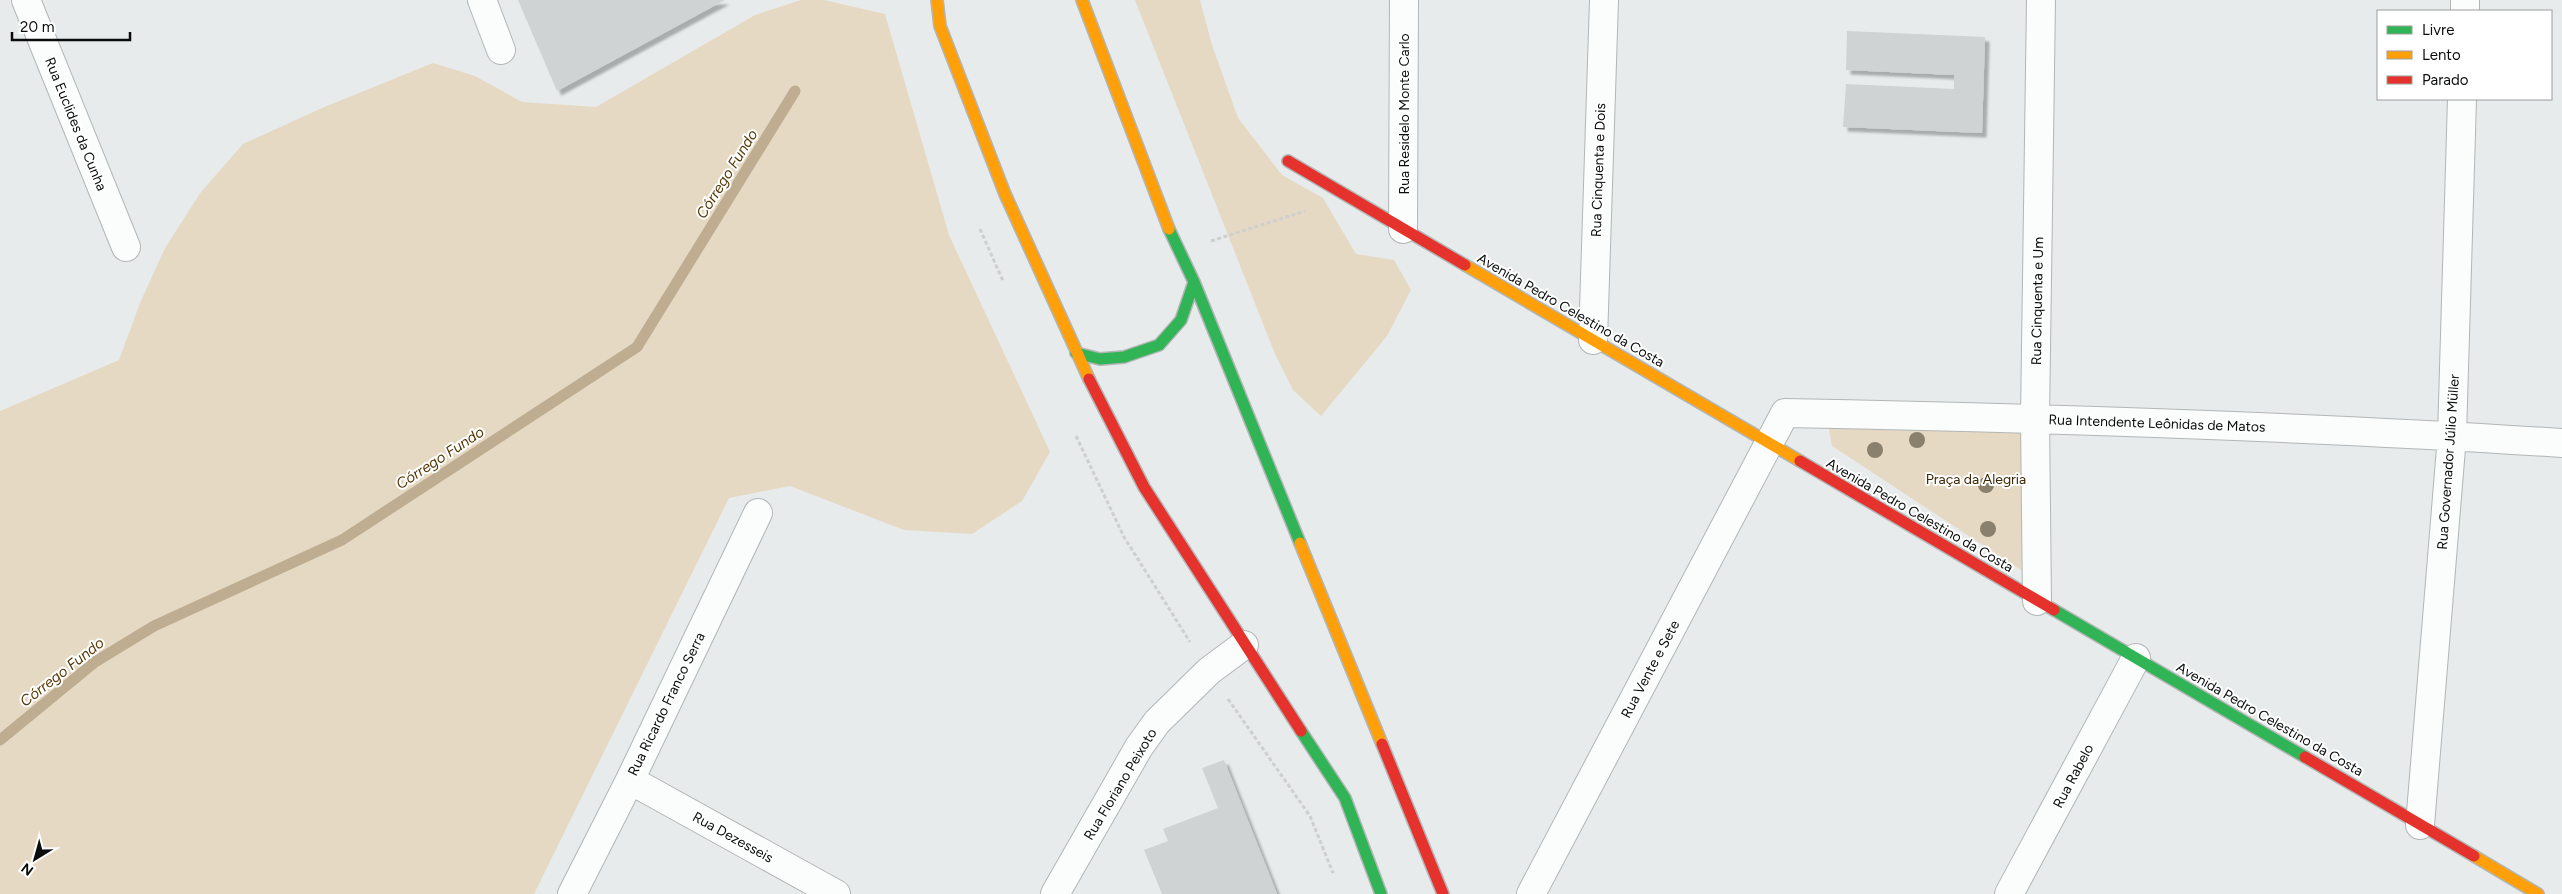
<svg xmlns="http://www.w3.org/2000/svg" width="2562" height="894" font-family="Figtree,sans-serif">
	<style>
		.green { fill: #e6d9c4 }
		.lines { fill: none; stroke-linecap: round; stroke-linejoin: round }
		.stream { stroke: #bead91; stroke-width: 11 }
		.building { fill: #d0d3d3; filter: url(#shadow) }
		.street-casing { stroke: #b2b6b6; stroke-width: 30 }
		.fast-casing { stroke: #b2b6b6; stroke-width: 14 }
		.slow-casing { stroke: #b2b6b6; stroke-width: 14 }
		.jam-casing { stroke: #b2b6b6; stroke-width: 14 }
		.path { stroke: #cecfcf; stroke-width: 3; stroke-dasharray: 4 2.5; stroke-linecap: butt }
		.street { stroke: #fbfcfc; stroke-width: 28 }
		.fast { stroke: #30b455; stroke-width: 11 }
		.slow { stroke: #ff9f0a; stroke-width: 11 }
		.jam { stroke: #e5322d; stroke-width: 11 }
		.tree { fill: #89806d }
		.labels { text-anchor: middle; stroke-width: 4; stroke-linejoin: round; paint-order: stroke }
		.street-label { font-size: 14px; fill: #0a0c0c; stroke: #fff }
		.park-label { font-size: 14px; fill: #3c2806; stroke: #fff }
		.water-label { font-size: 15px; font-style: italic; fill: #553905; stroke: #fff }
	</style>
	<defs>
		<filter id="shadow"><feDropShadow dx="4.5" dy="4.5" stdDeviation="1" flood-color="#0004"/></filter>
	</defs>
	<rect width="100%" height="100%" fill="#e7ebeb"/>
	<path class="green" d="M801 0H824L885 14 949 235 1050 452 1022 501 972 534 904 530 790 486 729 498 534 894H0V411L119 360 140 303 165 248 201 192 243 144 322 108 433 63 475 76 522 102 596 107 755 15Z
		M1135 0H1200L1212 45 1238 118 1282 175 1323 198 1356 254 1394 260 1411 290 1387 336 1321 416 1293 390 1275 354Z
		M1832 425H2025L2024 572 1832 446 1829 430Z"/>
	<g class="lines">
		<path class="stream" d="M0 740 95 662 154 626 342 540 637 347 795 91"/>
	</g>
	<path class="building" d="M518 0H725L557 91Z
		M1847 31 1985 37 1982 133 1843 127 1846 84 1954 89V75L1846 70Z
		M1224 760 1277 894H1162L1144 850 1168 841 1163 829 1218 808 1202 768Z"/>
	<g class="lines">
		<defs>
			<path id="street" d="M26 0 126 247
				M482 0 501 50
				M2465 11V0
				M1403 229 1404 0
				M1593 340 1604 0
				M2037 601 2035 418 2041 0
				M630 780 836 894
				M2420 825 2452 436 2462 99
				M572 894 630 780 758 513
				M1055 894 1139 747 1157 722 1209 671 1244 645
				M1531 894 1785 413C2044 418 2303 426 2562 443
				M2009 894 2136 658"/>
			<path id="fast" d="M1169 229 1194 282 1300 543
				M1076 353 1100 359 1124 357 1159 345 1181 320 1194 282
				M2054 610 2305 757
				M1301 731 1345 798 1381 894"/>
			<path id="slow" d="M937 0 940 26 1005 194 1089 379
				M1082 0 1169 229
				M1465 265 1800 461
				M1300 543 1382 744
				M2474 856 2538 894"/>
			<path id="jam" d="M1288 161 1465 265
				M1089 379 1144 487 1301 731
				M1800 461 2054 610
				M1382 744 1443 894
				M2305 757 2474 856"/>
		</defs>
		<use href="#street" class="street-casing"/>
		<use href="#fast" class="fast-casing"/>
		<use href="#slow" class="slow-casing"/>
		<use href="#jam" class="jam-casing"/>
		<path class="path" d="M980 229 1003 281
			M1211 241 1305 211
			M1076 436 1124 537 1190 642
			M1228 699 1310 816 1333 873"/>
		<use href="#street" class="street"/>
		<use href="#fast" class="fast"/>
		<use href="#slow" class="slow"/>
		<use href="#jam" class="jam"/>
	</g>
	<g class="tree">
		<circle cx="1917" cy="440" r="8"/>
		<circle cx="1875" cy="450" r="8"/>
		<circle cx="1986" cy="485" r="8"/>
		<circle cx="1988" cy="529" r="8"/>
	</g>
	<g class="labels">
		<g class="street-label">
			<text transform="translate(1404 114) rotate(-90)" y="5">Rua Residelo Monte Carlo</text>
			<text transform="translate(76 124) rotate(68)" y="5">Rua Euclides da Cunha</text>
			<text transform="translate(1598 170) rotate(-88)" y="5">Rua Cinquenta e Dois</text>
			<text transform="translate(2037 301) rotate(-89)" y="5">Rua Cinquenta e Um</text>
			<text transform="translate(1571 310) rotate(30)" y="5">Avenida Pedro Celestino da Costa</text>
			<text transform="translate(2157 423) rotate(2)" y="5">Rua Intendente Leônidas de Matos</text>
			<text transform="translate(2448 462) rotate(-86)" y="5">Rua Governador Júlio Müller</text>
			<text transform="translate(1920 515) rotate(30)" y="5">Avenida Pedro Celestino da Costa</text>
			<text transform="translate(1650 669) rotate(-62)" y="5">Rua Vente e Sete</text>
			<text transform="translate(666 704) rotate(-64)" y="5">Rua Ricardo Franco Serra</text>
			<text transform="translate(2270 719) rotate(30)" y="5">Avenida Pedro Celestino da Costa</text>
			<text transform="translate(2073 776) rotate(-62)" y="5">Rua Rabelo</text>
			<text transform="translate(1120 784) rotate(-59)" y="5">Rua Floriano Peixoto</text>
			<text transform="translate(733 837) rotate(29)" y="5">Rua Dezesseis</text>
		</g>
		<g class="park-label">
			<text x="1976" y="484">Praça da Alegria</text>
		</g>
		<g class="water-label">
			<text transform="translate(727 174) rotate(-58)" y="5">Córrego Fundo</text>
			<text transform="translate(440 458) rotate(-33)" y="5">Córrego Fundo</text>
			<text transform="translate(62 672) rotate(-38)" y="5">Córrego Fundo</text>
		</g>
	</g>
	<rect x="2377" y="10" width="175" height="90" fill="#ffffff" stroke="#9d9e9e"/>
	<rect x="2387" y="26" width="25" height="8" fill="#30b455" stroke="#9d9e9e"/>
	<text x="2422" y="35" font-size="15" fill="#0a0c0c">Livre</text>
	<rect x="2387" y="51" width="25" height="8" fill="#ff9f0a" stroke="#9d9e9e"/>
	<text x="2422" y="60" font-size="15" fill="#0a0c0c">Lento</text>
	<rect x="2387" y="76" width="25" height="8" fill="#e5322d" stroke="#9d9e9e"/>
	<text x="2422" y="85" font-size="15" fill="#0a0c0c">Parado</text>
	<g transform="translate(35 859) rotate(217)" stroke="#ffffff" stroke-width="4" paint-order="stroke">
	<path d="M0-4L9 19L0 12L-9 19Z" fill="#0a0c0c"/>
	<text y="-8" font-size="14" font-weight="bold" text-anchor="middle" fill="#0a0c0c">N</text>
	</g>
	<path d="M12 32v8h118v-8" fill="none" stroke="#0a0c0c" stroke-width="2.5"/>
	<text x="20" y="32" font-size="15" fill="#0a0c0c" stroke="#ffffff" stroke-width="4" paint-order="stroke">20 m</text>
</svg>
